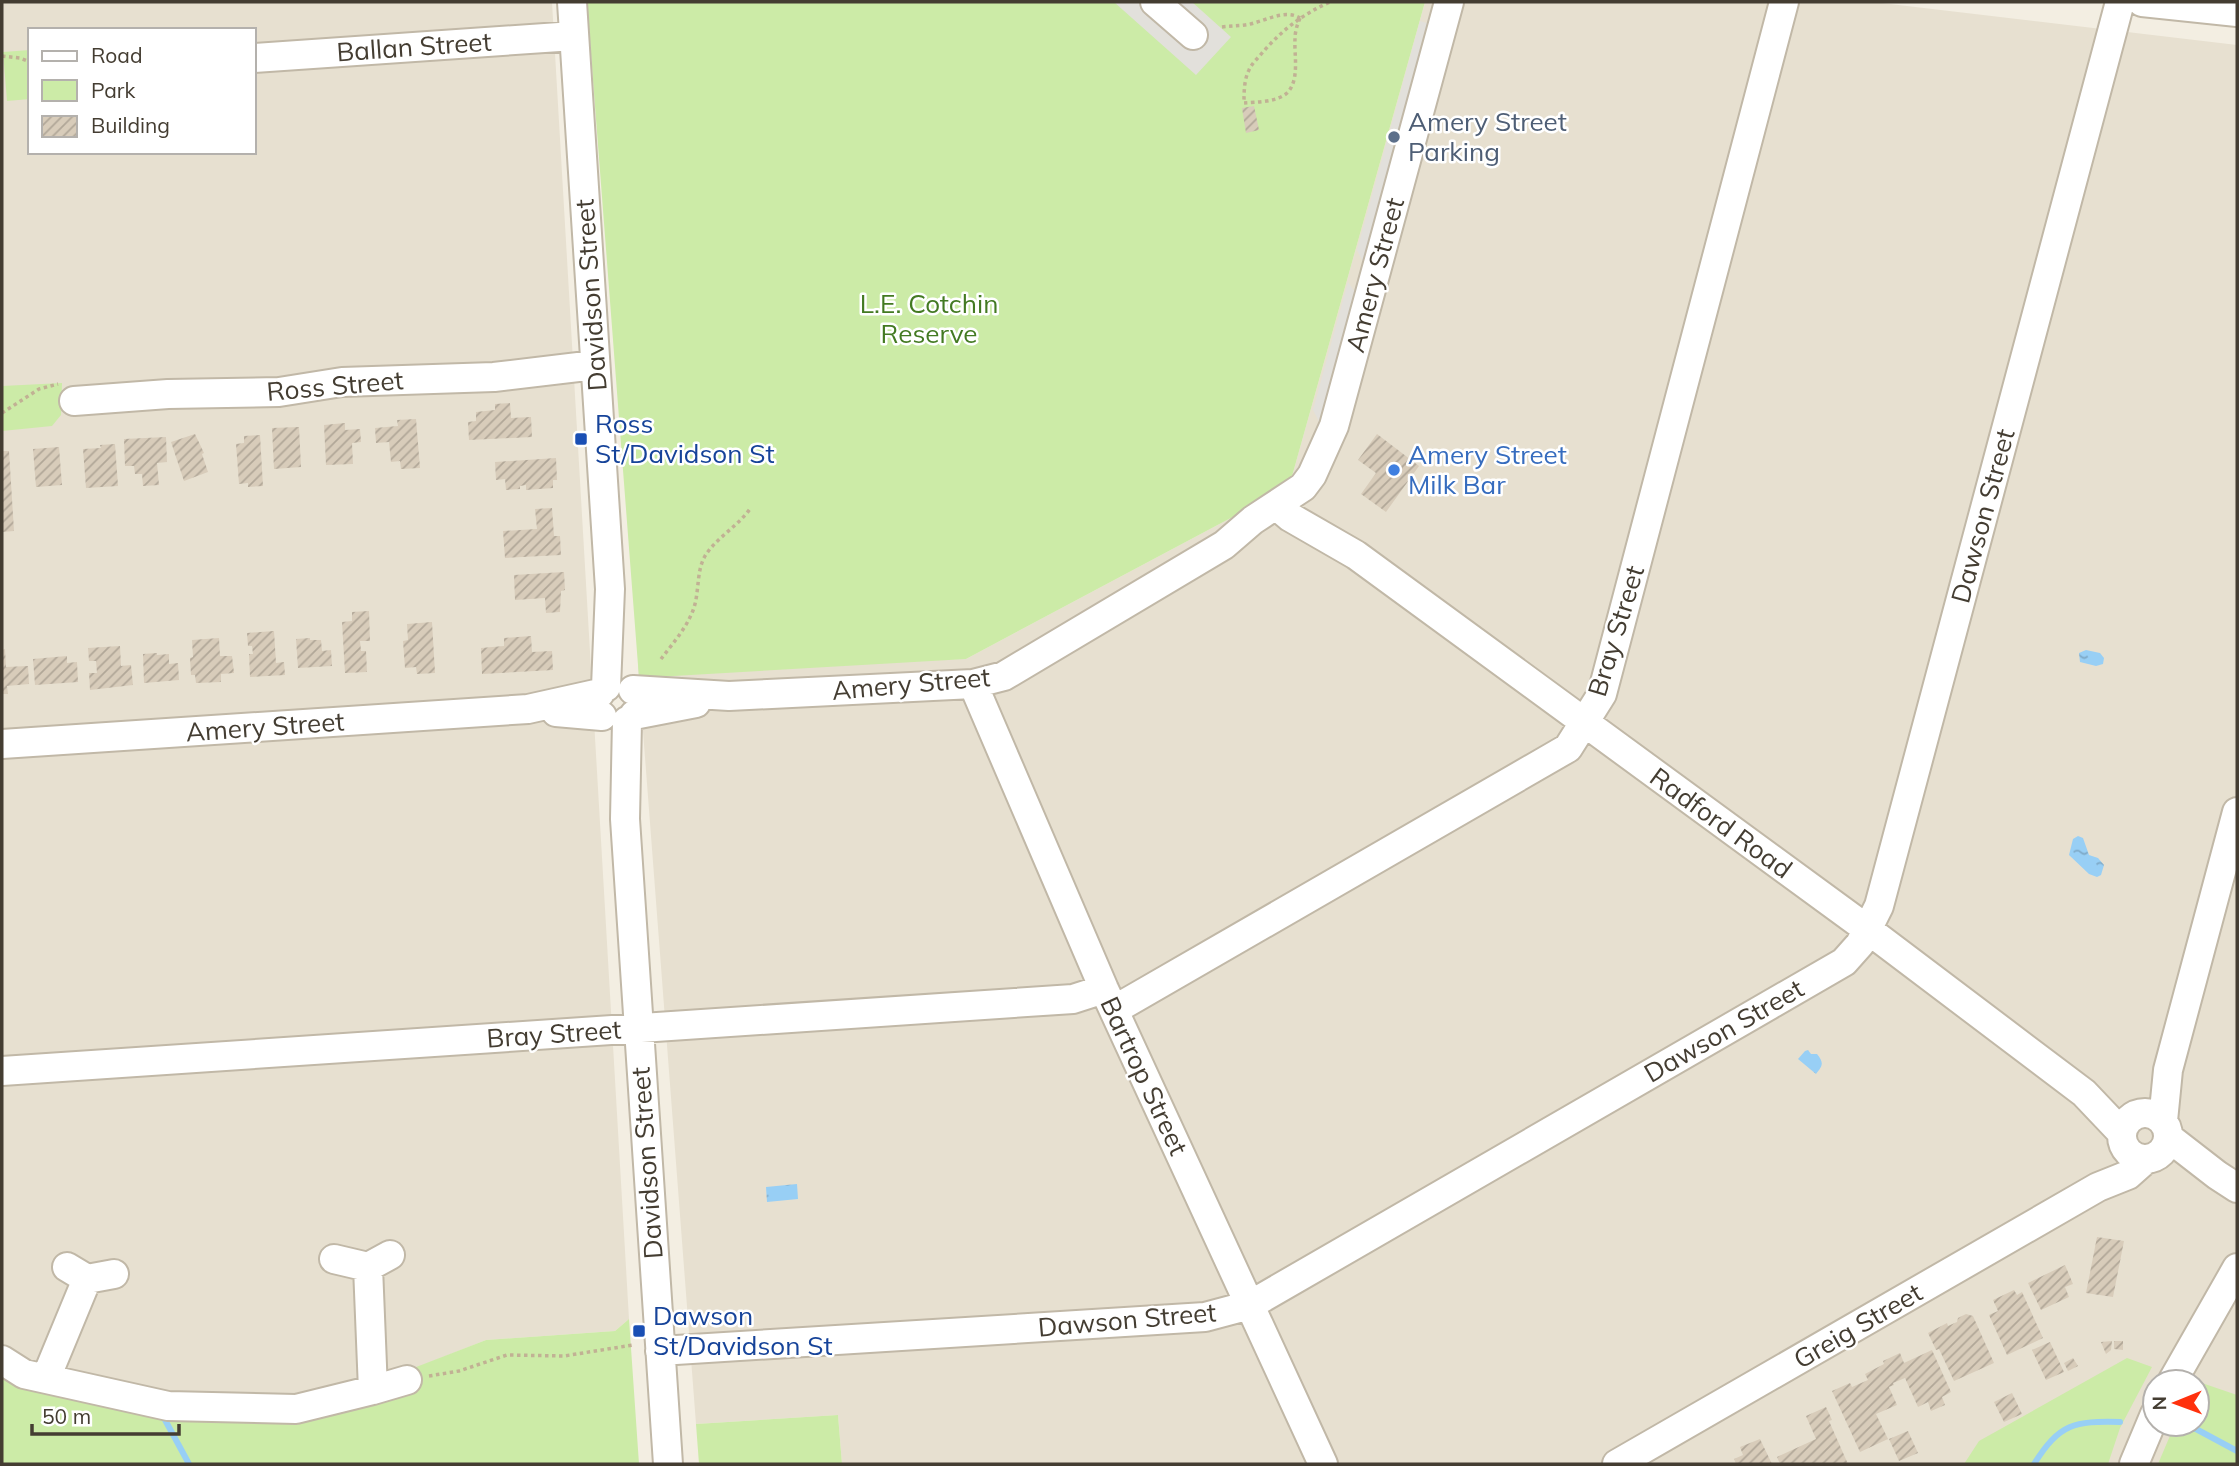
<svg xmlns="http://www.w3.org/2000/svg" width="2239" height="1466" font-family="Mulish,sans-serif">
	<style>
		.residential { fill: #e7e0d0; fill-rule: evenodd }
		.green { fill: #cceba7 }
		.parking { fill: #e2e0db }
		.water { fill: url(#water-ripples) }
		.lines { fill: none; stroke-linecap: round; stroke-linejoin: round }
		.stream { stroke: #98cff5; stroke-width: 6 }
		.building { fill: url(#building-hatch) }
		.minor-casing { stroke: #c1b8a7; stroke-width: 32 }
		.path { stroke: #c1b194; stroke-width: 3.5; stroke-dasharray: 3.5 3.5; stroke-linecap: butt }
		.minor { stroke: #fff; stroke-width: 28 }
		.service-dot { fill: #5c6f8a; stroke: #fff; stroke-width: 2.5 }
		.transit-dot { fill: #1a4fb4; stroke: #fff; stroke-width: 2.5 }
		.shop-dot { fill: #3f7fe0; stroke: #fff; stroke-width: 2.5 }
		.labels { text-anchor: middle; stroke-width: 5; stroke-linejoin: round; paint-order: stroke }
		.street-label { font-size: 26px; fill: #443d32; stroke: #fff }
		.service-label { font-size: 26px; fill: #4e5e75; stroke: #fff; text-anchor: start }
		.park-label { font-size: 26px; fill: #437a22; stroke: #fff }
		.transit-label { font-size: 26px; fill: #164399; stroke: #fff; text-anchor: start }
		.shop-label { font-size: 26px; fill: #366cbe; stroke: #fff; text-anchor: start }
	</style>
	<defs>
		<pattern id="water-ripples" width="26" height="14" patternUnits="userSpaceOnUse" patternTransform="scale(1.75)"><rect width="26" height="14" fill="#98cff5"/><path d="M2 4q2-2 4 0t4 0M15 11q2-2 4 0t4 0" fill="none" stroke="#7ea9c7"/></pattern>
		<pattern id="building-hatch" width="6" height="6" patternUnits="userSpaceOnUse" patternTransform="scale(1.75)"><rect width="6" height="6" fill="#d8ccba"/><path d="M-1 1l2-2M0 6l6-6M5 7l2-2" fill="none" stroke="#b1a798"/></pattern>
	</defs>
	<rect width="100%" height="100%" fill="#f3eee2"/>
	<path class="residential" d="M2 2H552L629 1319 615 1331 486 1340 302 1413 2 1371ZM30 30H254V152H30Z
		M1425 2H1873L2237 45V1464H842L838 1415 696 1424 638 666 966 659 1289 487ZM2155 1382H2197V1424H2155Z"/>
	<path class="green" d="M587 2H1425L1289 487 966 659 639 678Z
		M30 50V99L7 101 3 52Z
		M62 383 61 415 52 426 2 431V386Z
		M629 1319 639 1464H2V1371L222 1416 411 1369 486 1340 615 1331Z
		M2127 1358 2152 1367 2120 1428 2108 1464H1964L1979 1441Z
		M2199 1382 2237 1395V1464H2158L2175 1424H2197V1386Z
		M838 1415 842 1464H699L696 1424Z"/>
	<path class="parking" d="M1114 2H1192L1231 37 1196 75Z
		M1420 21 1430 24 1365 266 1357 250Z
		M1348 282 1357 295 1322 427 1313 410Z"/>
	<path class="water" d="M2086 650 2100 653 2104 658 2103 664 2096 666 2080 662 2079 653Z
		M2078 836 2083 838 2089 855 2098 858 2104 865 2101 875 2097 877 2089 874 2069 855 2073 839Z
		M1808 1050 1811 1054H1817C1824 1063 1823 1065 1816 1074L1798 1059 1805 1051Z
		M797 1184 798 1199 767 1202 766 1187Z"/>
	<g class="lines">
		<path class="stream" d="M164 1418 189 1464
			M2179 1424 2196 1429 2237 1451
			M2034 1464C2060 1423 2074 1421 2120 1422"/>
	</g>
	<path class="building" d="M1254 106 1259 130 1246 133 1242 108Z
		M510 403 511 418 531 417 532 437 469 440 468 422 476 421V412L495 410V404Z
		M416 419 420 468 401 469 400 461 391 462 389 442 376 443 375 428 398 426 397 420Z
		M345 423V430L360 429 361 442 352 443 353 464 326 465 324 425Z
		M299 427 301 467 274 469 272 428Z
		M195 434 204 453 202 454 208 472 184 481 171 442Z
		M1377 434 1419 466 1386 512 1361 494 1376 473 1358 460Z
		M260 435 263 486 248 487V483L239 484 236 444 244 443V436Z
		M166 437 167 462 157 463 159 485 143 486 142 474H135L134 466H125L124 439Z
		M115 444 118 486 86 488 83 449 101 448 100 445Z
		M59 447 62 485 36 487 33 449Z
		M2 451H9L14 531 2 532Z
		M556 458 557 480H553V488L526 490V485L520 486V489L506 490 505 479 496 480 495 462Z
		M552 508 554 536H560L561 555 505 558 503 531 537 529 535 509Z
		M564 572 565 590 561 591 560 612 546 613 545 598 515 600 514 575Z
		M369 611 370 641H360L361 651H366L367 672 345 673 342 622 352 621V612Z
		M432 622 435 673 417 674 416 667 405 668 403 641 408 640 407 624Z
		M274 631 276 663 284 662 285 675 250 677 249 654H253L252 646H248L247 633Z
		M531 636 532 652 552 651 553 670 482 674 481 648 504 646V638Z
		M219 638 220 656H232L234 673 221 674V682L196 683 195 675H191L190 658 193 657 192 640Z
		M310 638V640H321L322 651 331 650 332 666 298 668 296 639Z
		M120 646 121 666 131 665 133 685 90 690 89 673H97L96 661H89L88 648Z
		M5 649 6 667 28 666 29 684 7 686 8 694H2V650Z
		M157 653V655L169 654V664L178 663 179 680 144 683 143 654Z
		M67 656V663L77 662 78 682 35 685 33 659Z
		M2097 1237 2124 1241 2113 1297 2086 1293Z
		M2065 1265 2073 1284 2065 1287 2069 1297 2041 1310 2028 1283Z
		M2014 1290 2017 1295 2022 1292 2043 1338 2007 1355 1989 1315 1998 1311 1993 1300Z
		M1966 1314 1973 1316 1994 1363 1954 1381 1939 1349 1936 1350 1928 1333 1947 1323 1948 1326 1957 1322 1958 1318Z
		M2112 1341 2111 1350 2106 1354 2101 1342Z
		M2114 1341H2123V1350L2114 1349Z
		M2050 1342 2064 1372 2046 1380 2032 1350Z
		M1932 1350 1951 1392 1942 1397 1945 1405 1931 1411 1928 1402 1918 1407 1905 1378 1893 1383 1894 1385 1889 1387 1897 1405 1876 1414 1888 1439 1860 1452 1832 1391 1850 1383 1852 1387 1868 1380 1865 1374 1884 1364 1883 1361 1900 1353 1904 1363Z
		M2073 1358 2078 1366 2068 1371 2064 1363Z
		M2012 1393 2022 1414 2004 1422 1994 1402Z
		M1826 1407 1832 1420 1829 1421 1848 1464H1780L1777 1457 1816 1439 1806 1416Z
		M1908 1431 1918 1453 1899 1461 1889 1439Z
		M1760 1439 1772 1464H1736L1734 1459 1743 1455 1740 1447Z"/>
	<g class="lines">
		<defs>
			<path id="minor" d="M572 2 610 589 606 687
				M1155 2 1193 35
				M2142 2 2237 12
				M254 58 574 36
				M74 401 168 394 279 392 342 382 494 377 595 365
				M1277 506 1290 517 1356 555 1867 929 2084 1093 2122 1133
				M973 684 1104 989 1323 1464
				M633 690 729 696 973 684 1004 676 1224 545 1253 520 1303 487 1312 475 1334 426 1449 2
				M556 712 602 716
				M634 715 696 703
				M627 721 625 819 668 1464
				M2 744 528 709 600 693
				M1114 1010 1568 748 1602 694 1784 2
				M2 1071 1073 999 1104 989
				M2122 1136a23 23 0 1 1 46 0a23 23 0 1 1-46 0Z
				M2163 1121 2168 1070 2237 812
				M2168 1137 2217 1175 2237 1188
				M334 1259 368 1267 390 1255
				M67 1267 87 1279 114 1274
				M368 1267 373 1390
				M660 1351 1205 1317 1250 1305 1844 962 1860 944 1879 906 2120 2
				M2 1360 24 1374 168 1406 296 1409 373 1390 407 1380
				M46 1378 87 1279
				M2172 1382 2237 1268
				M1617 1464 2098 1187 2128 1175 2146 1159
				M2134 1464 2155 1414"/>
		</defs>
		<use href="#minor" class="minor-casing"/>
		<path class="path" d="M1300 18C1297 25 1295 32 1295 39 1294 55 1300 80 1287 93 1277 102 1257 102 1244 103 1244 92 1244 80 1249 70 1252 63 1258 58 1263 52 1282 30 1303 14 1330 2
			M1222 27C1230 26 1237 26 1245 25 1262 23 1284 8 1300 18
			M2 56 20 58 30 62
			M2 413 39 389 58 384
			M661 659C673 643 690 624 695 604 699 588 697 570 705 556 716 538 737 527 750 509
			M429 1376 459 1371 507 1355 564 1356 633 1345"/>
		<use href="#minor" class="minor"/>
	</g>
	<circle class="service-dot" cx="1394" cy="137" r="7"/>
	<g class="transit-dot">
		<rect x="574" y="432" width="14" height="14" rx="3.5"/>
		<rect x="632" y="1324" width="14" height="14" rx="3.5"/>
	</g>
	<circle class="shop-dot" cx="1394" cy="470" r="7"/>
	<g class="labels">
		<g class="street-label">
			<text transform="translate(414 47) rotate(-4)" y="9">Ballan Street</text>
			<text transform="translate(1375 275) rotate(-75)" y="9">Amery Street</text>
			<text transform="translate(591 295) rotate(-94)" y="9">Davidson Street</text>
			<text transform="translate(335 386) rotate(-5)" y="9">Ross Street</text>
			<text transform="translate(1983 516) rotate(-75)" y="9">Dawson Street</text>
			<text transform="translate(1616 631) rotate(-73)" y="9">Bray Street</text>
			<text transform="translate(911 684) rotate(-5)" y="9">Amery Street</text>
			<text transform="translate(265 727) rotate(-4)" y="9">Amery Street</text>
			<text transform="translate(1721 823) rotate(36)" y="9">Radford Road</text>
			<text transform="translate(1724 1031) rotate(-30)" y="9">Dawson Street</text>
			<text transform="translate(554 1034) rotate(-4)" y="9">Bray Street</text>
			<text transform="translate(1144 1076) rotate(65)" y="9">Bartrop Street</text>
			<text transform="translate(647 1163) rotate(-94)" y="9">Davidson Street</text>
			<text transform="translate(1127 1320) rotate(-5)" y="9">Dawson Street</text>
			<text transform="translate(1858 1326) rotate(-30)" y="9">Greig Street</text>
		</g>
		<g class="service-label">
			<text x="1408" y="131">Amery Street<tspan x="1408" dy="30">Parking</tspan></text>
		</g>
		<g class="park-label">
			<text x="929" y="313">L.E. Cotchin<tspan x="929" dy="30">Reserve</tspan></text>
		</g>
		<g class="transit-label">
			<text x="595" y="433">Ross<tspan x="595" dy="30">St/Davidson St</tspan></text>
			<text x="653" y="1325">Dawson<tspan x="653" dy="30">St/Davidson St</tspan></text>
		</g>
		<g class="shop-label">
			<text x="1408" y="464">Amery Street<tspan x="1408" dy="30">Milk Bar</tspan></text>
		</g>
	</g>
	<rect width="2239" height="1466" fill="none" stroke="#443d32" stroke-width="7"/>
	<rect x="28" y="28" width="228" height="126" fill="#ffffff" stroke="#b4b1ad" stroke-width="2"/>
	<rect x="42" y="51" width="35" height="10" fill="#ffffff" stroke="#b4b1ad" stroke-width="2"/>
	<text x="91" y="63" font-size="21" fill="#443d32">Road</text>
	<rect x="42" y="80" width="35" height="21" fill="#cceba7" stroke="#b4b1ad" stroke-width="2"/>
	<text x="91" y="98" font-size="21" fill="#443d32">Park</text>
	<rect x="42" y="116" width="35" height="21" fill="url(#building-hatch)" stroke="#b4b1ad" stroke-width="2"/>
	<text x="91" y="133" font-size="21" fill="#443d32">Building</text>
	<g transform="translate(2176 1403) rotate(269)"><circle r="33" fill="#ffffff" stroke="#b4b1ad" stroke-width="2"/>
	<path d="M0-5L12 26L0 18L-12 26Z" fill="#ff310d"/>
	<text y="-10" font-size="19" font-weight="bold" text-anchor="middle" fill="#443d32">N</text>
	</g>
	<path d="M32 1424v10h147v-10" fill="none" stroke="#443d32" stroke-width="3.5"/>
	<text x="42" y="1424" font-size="21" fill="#443d32" stroke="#ffffff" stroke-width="5" paint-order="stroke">50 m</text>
</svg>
